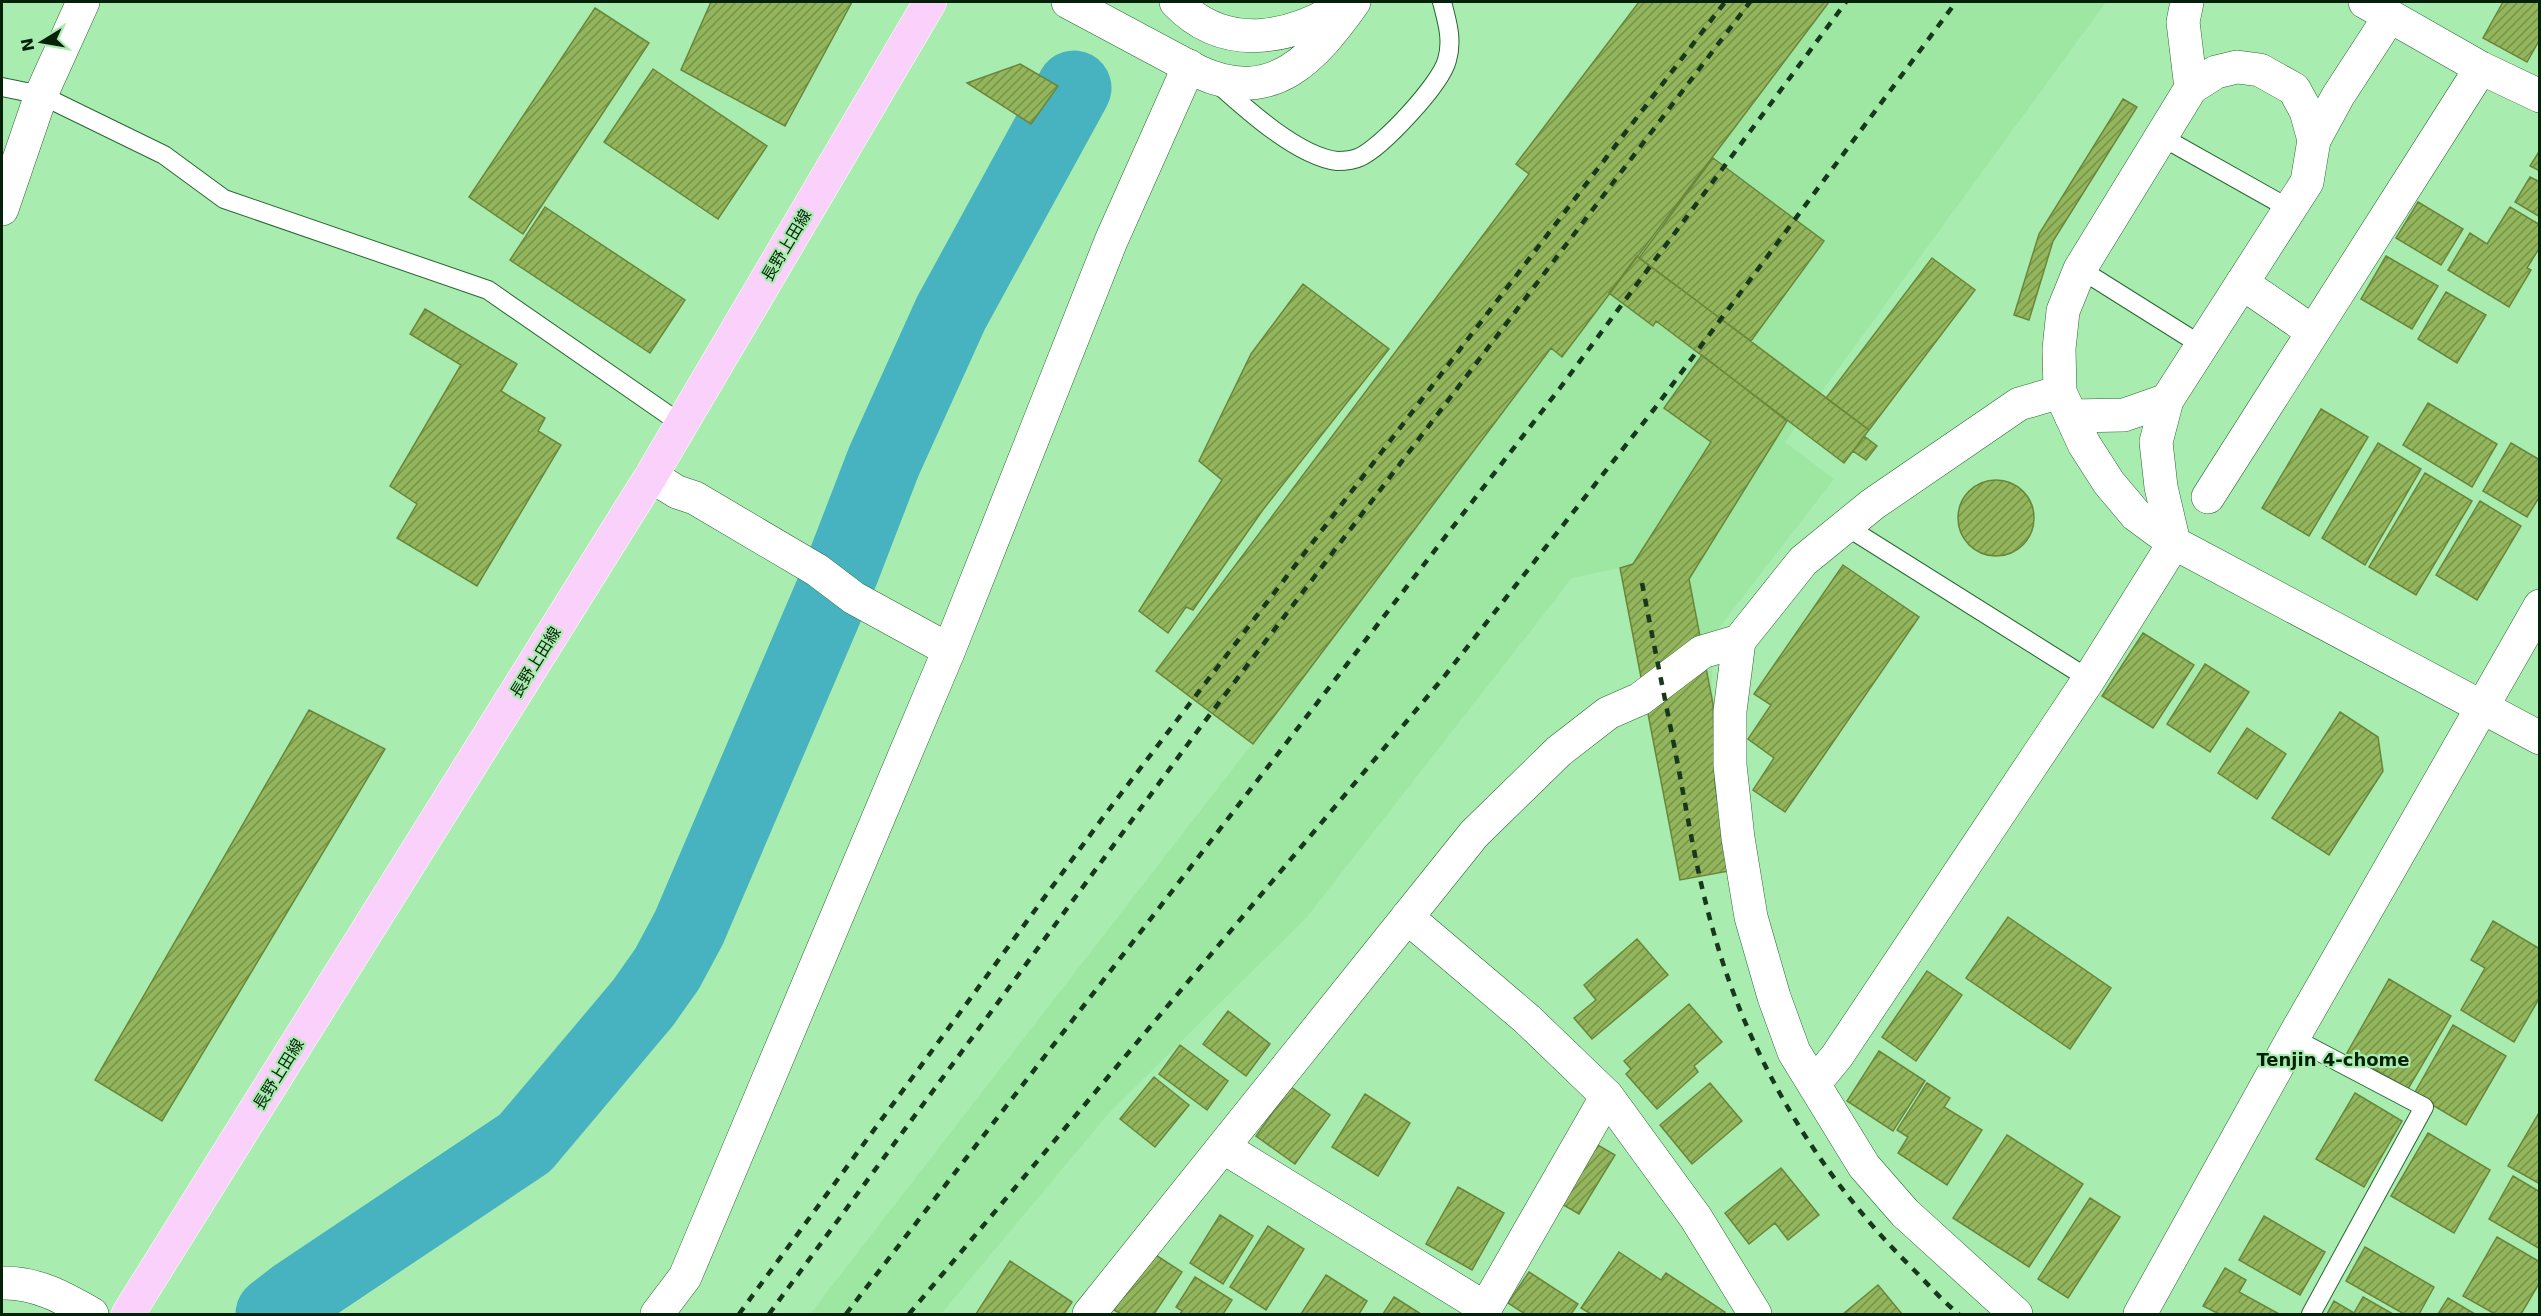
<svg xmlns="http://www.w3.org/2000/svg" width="2541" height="1316" font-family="'DejaVu Sans','Noto Sans JP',sans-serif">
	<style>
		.built { fill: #9de7a3 }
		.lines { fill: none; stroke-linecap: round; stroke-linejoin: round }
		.river { stroke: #47b3c0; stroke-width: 75 }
		.building { fill: url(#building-hatch); stroke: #6a863b; stroke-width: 1.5 }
		.service-casing { stroke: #286832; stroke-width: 20 }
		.minor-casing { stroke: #286832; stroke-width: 34 }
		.tertiary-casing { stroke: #286832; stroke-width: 34 }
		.primary-casing { stroke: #fff; stroke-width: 34 }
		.service { stroke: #fff; stroke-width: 18 }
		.minor { stroke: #fff; stroke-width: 33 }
		.tertiary { stroke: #fff; stroke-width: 33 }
		.primary { stroke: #fad1fa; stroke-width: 33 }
		.rail { stroke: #18381c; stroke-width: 4.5; stroke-dasharray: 8 8; stroke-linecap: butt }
		.labels { text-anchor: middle; stroke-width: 4.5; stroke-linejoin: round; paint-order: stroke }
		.street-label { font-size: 16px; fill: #06210a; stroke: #a9ecaf }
		.neighbourhood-label { font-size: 18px; font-weight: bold; fill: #06210a; stroke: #a9ecaf }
	</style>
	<defs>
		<pattern id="building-hatch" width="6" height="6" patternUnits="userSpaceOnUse" patternTransform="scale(1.5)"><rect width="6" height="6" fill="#93b55b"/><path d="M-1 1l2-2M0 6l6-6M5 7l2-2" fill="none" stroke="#769349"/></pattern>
	</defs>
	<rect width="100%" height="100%" fill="#a9ecaf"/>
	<path class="built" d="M1639 2H2106L1785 442 1834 479 1711 638 1715 784 1729 871 1680 880 1620 568 1572 578 1307 917 1108 1114 941 1314H810L1252 744 1156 671 1529 175 1516 164Z"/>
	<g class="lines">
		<path class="river" d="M273 1314 295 1297 525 1143 643 1003 667 969 689 928 842 570 884 461 951 313 1074 88"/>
	</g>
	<path class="building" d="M711 2H852L785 126 681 70Z
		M1639 2H1829L1562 357 1551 348 1253 744 1156 671 1529 174 1516 164Z
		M2503 2H2540V39L2527 62 2483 38Z
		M595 8 649 43 523 234 469 197Z
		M1020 64 1058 86 1031 124 967 83Z
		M653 69 767 146 718 219 604 142Z
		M2123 99 2137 107 2053 241 2029 320 2014 315 2039 234Z
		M2540 150V171L2530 166Z
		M1713 158 1824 241 1751 341 1639 258Z
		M2530 177 2540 182V217L2515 202Z
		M2418 202 2463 229 2441 265 2396 238Z
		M545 207 685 300 650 353 510 260Z
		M2510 207 2540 225V247L2527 268 2531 270 2509 307 2448 270 2470 233 2487 244Z
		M1637 256 1869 430 1844 463 1656 321 1653 326 1609 293Z
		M2386 256 2438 286 2412 329 2361 299Z
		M1932 258 1975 290 1869 430 1826 398Z
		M1303 284 1389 349 1262 511 1193 610 1186 607 1168 633 1139 611 1222 480 1199 461 1251 354Z
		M2446 292 2486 315 2457 363 2418 339Z
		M425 309 517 364 501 391 545 418 538 431 561 445 477 586 397 538 417 504 390 486 461 365 410 334Z
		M1702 355 1787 421 1689 579 1713 704 1715 784 1729 871 1680 880 1620 568 1633 564 1711 442 1664 408Z
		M2428 403 2497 444 2472 487 2403 445Z
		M2321 409 2368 437 2309 536 2262 508Z
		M1864 436 1877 446 1866 460 1853 451Z
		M2378 443 2421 469 2365 565 2322 538Z
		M2511 443 2540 460V496L2527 517 2483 491Z
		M2425 473 2472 501 2416 595 2369 567Z
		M1958 518a38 38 0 1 1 76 0a38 38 0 1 1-76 0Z
		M2480 501 2521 526 2477 600 2436 575Z
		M1843 565 1919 617 1785 812 1753 790 1774 758 1748 739 1771 705 1754 694Z
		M2143 633 2194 665 2153 728 2102 696Z
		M2205 664 2249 692 2210 752 2167 724Z
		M309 710 385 749 162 1121 95 1080Z
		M2340 712 2378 737 2383 771 2329 855 2272 818Z
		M2247 728 2286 754 2257 799 2218 773Z
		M2008 917 2111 988 2070 1049 1966 978Z
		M2493 921 2540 949V997L2514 1042 2461 1010 2485 968 2471 960Z
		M1637 939 1668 975 1592 1039 1574 1018 1596 1000 1584 985Z
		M1927 971 1962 995 1916 1061 1882 1037Z
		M2389 979 2451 1016 2408 1089 2347 1053Z
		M1689 1004 1722 1042 1694 1066 1698 1072 1657 1109 1626 1074 1631 1069 1624 1061Z
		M1228 1011 1270 1044 1246 1076 1203 1044Z
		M2453 1025 2506 1056 2466 1125 2414 1094Z
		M1180 1045 1228 1081 1207 1110 1159 1074Z
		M1879 1051 1925 1081 1893 1131 1847 1101Z
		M1154 1077 1189 1105 1155 1147 1120 1119Z
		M1710 1083 1742 1121 1692 1164 1660 1125Z
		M1927 1083 1950 1098 1944 1107 1982 1130 1947 1185 1898 1153 1908 1137 1897 1130Z
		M1291 1087 1330 1115 1295 1164 1256 1136Z
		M2355 1093 2402 1121 2364 1187 2316 1159Z
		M1365 1094 1410 1123 1378 1176 1332 1147Z
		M2540 1111V1184L2508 1166Z
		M2428 1133 2490 1170 2454 1233 2391 1196Z
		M2007 1135 2083 1184 2029 1267 1953 1218Z
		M1596 1144 1615 1155 1579 1214 1560 1203Z
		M1781 1168 1819 1215 1788 1240 1775 1223 1749 1244 1725 1213Z
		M2513 1176 2540 1192V1249L2489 1219Z
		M1458 1187 1504 1213 1472 1270 1426 1244Z
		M2090 1198 2120 1217 2068 1298 2038 1279Z
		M1220 1215 1253 1236 1223 1284 1190 1263Z
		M2264 1216 2325 1252 2300 1295 2239 1260Z
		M1268 1226 1304 1249 1266 1310 1230 1287Z
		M2497 1237 2540 1262V1282L2521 1314H2495L2463 1296Z
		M2365 1247 2434 1287 2419 1314H2404L2346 1281Z
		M1151 1252 1182 1272 1154 1314H1121L1114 1310Z
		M1619 1252 1661 1280 1666 1273 1725 1312 1723 1314H1591L1581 1308Z
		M1010 1261 1072 1302 1064 1314H976Z
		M2225 1268 2246 1280 2239 1292 2279 1314H2219L2203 1306Z
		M1529 1272 1578 1304 1571 1314H1525L1508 1303Z
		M1326 1275 1367 1301 1359 1314H1301Z
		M1195 1277 1232 1300 1223 1314H1180L1182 1311 1176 1307Z
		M1878 1285 1902 1314H1843Z
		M1394 1297 1421 1314H1383Z
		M2363 1297 2393 1314H2327L2334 1301 2354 1313Z
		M2448 1298 2475 1314H2438Z"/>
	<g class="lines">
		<defs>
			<path id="service" d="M1216 82C1245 108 1297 156 1337 161 1344 161 1354 160 1360 157 1382 147 1441 84 1447 60 1453 40 1447 21 1442 2
				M2 87 41 95 164 155 224 199 488 290 680 423
				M2162 137 2290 209
				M2080 269 2201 345
				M1844 525 2089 679
				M2293 1038 2424 1107 2311 1314"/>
			<path id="minor" d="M2187 2 2183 22 2191 88
				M2365 2 2481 68 2540 96
				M2314 140 2338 96 2390 16
				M2 209 41 95 83 2
				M2242 283 2312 331
				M2071 416 2124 415 2167 400
				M651 476 677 492 695 498 817 570 854 598 949 650
				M2208 497 2481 68
				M1407 917 1527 1019 1607 1096 1696 1218 1755 1314
				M1223 1147 1485 1308
				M657 1314 685 1277 949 650 1111 241 1189 66
				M1089 1314 1474 834 1559 751 1608 713 1640 699 1702 652 1739 641
				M1482 1314 1607 1096
				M2016 1314 1905 1213 1864 1166 1794 1052 1774 997 1751 917 1738 838 1730 765V711L1739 641 1803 561 1873 504 2019 404 2060 392"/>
			<path id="tertiary" d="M1068 2 1199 72C1273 106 1315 57 1354 2
				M1176 2C1227 55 1295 38 1349 2
				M1814 1084 1837 1056 2089 679 2174 543 2161 487 2156 442 2167 400 2307 182 2314 140 2306 111 2294 89 2260 70 2237 67 2216 72 2191 88 2080 269 2063 311 2059 349 2060 392 2084 444 2109 483 2136 515 2174 543 2540 738
				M2 1283C36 1282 64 1298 92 1314
				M2140 1314 2293 1038 2540 606"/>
			<path id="primary" d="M128 1314 651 476 930 2"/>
		</defs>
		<use href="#service" class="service-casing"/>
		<use href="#minor" class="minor-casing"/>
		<use href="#tertiary" class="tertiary-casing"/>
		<use href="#primary" class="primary-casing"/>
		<use href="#service" class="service"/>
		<use href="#minor" class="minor"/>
		<use href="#tertiary" class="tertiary"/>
		<use href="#primary" class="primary"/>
		<path class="rail" d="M1642 583C1654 646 1667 708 1679 771 1689 824 1698 878 1713 930 1749 1060 1819 1176 1914 1270 1929 1285 1942 1301 1959 1314
			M739 1314 1107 812 1725 2
			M769 1314 1196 733 1750 2
			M846 1314 1560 388 1846 2
			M909 1314 1443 678 1655 408 1956 2"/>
	</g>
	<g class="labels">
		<g class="street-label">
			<text transform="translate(786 245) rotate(-59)" y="6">長野上田線</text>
			<text transform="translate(535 662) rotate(-58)" y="6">長野上田線</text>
			<text transform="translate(278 1074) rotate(-58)" y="6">長野上田線</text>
		</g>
		<g class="neighbourhood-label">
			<text x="2333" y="1066">Tenjin 4-chome</text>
		</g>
	</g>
	<rect width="2541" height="1316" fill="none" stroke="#06210a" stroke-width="6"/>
	<g transform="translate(42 42) rotate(259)" stroke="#a9ecaf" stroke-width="4.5" paint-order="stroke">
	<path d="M0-4.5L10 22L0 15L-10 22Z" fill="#06210a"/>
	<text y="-9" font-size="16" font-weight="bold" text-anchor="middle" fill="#06210a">N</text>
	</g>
</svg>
